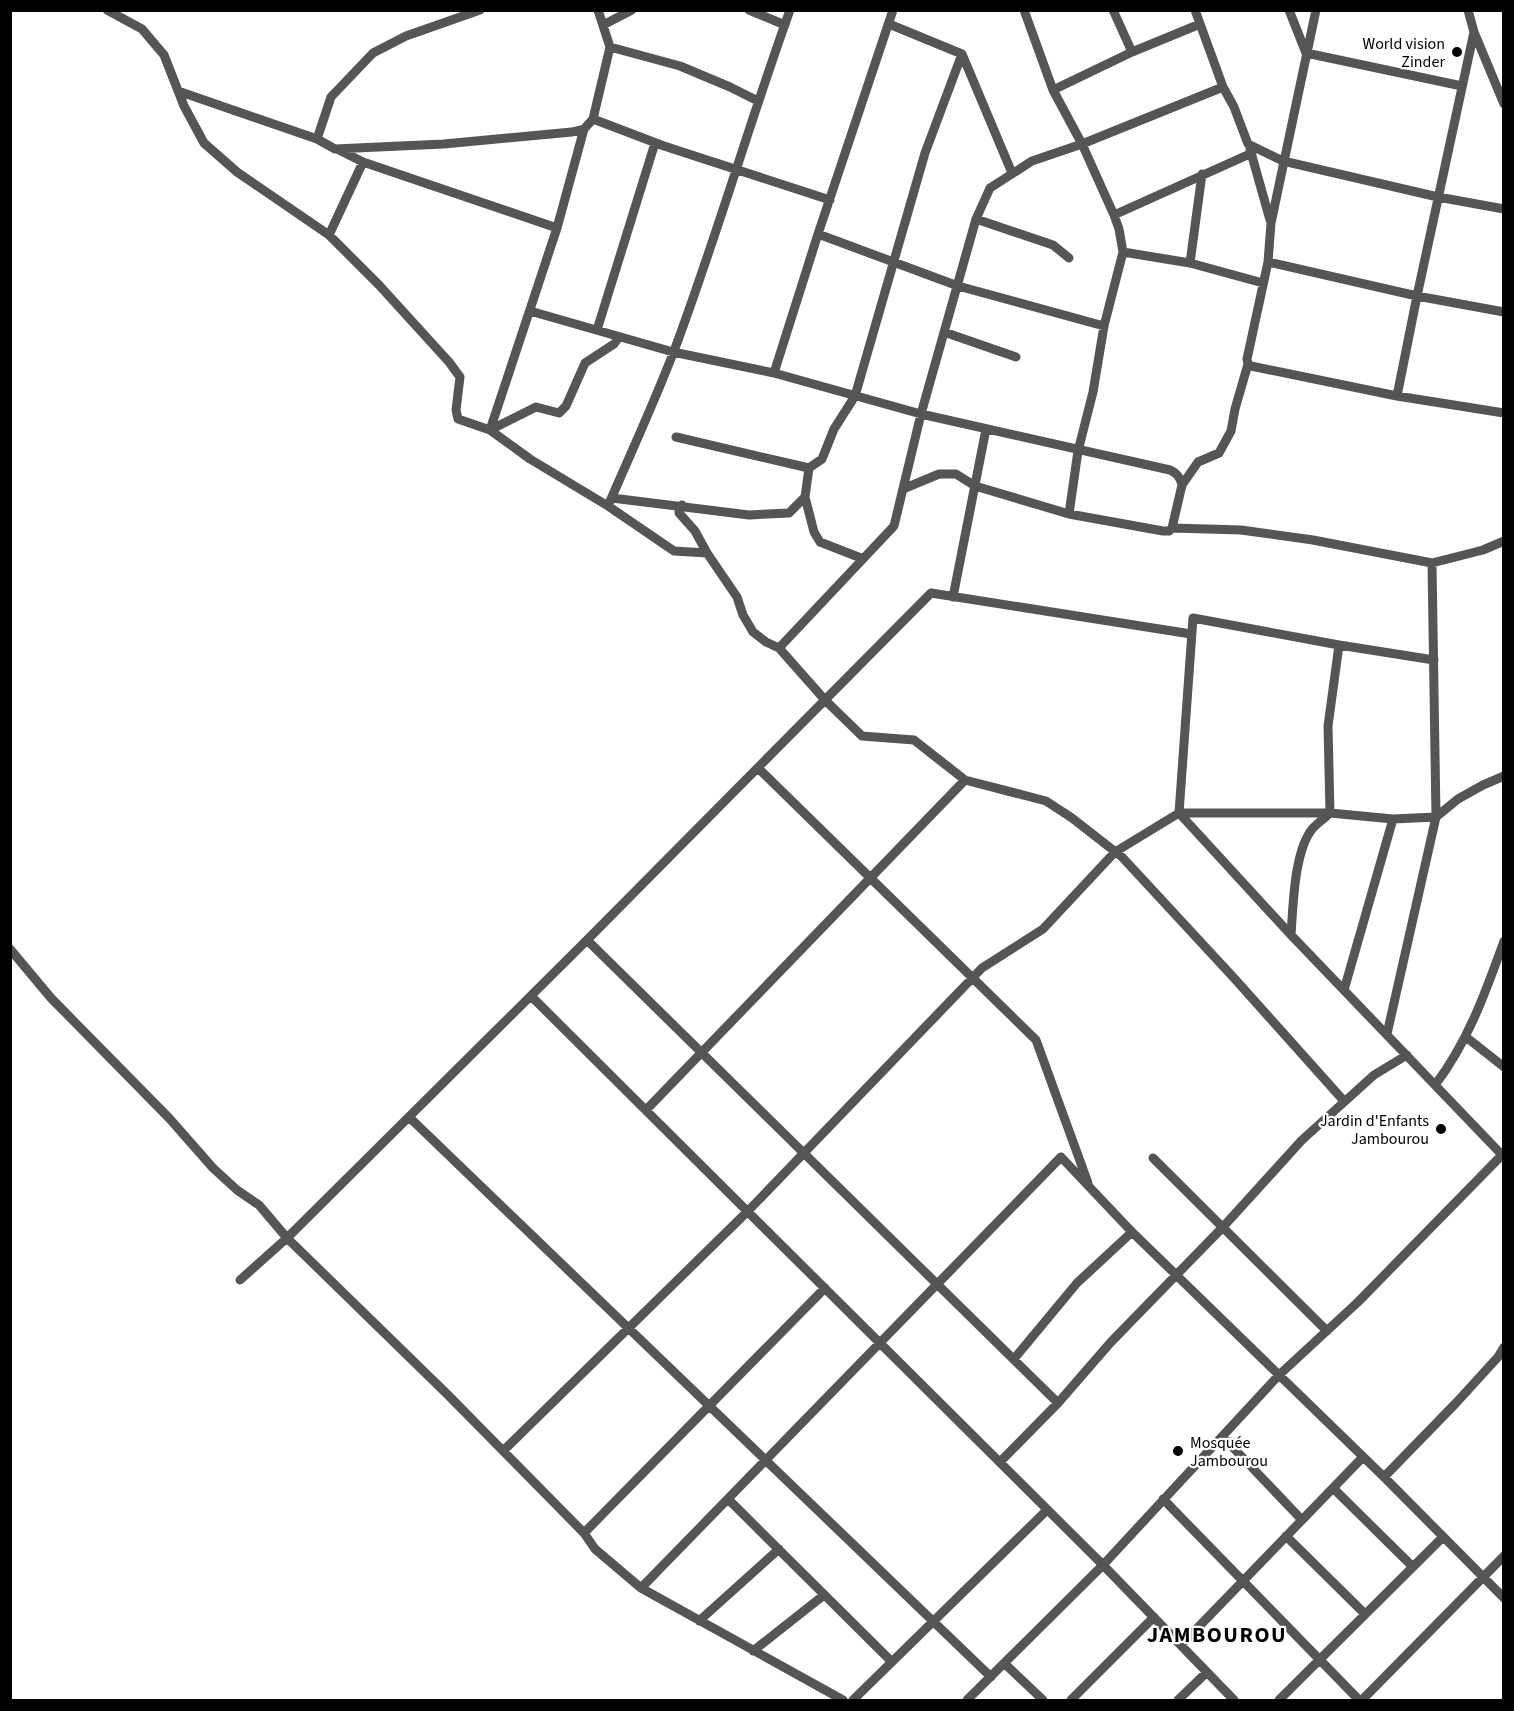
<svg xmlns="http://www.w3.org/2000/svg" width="1514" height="1711" font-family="'Source Sans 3',sans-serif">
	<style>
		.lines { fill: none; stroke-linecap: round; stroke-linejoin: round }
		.street { stroke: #555; stroke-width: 9 }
		.poi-dot { fill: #000; stroke: #fff; stroke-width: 2 }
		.labels { text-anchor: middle; stroke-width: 4.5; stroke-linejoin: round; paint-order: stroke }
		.poi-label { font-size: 16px; fill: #000; stroke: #fff; text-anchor: end }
		.district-label { font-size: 22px; font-weight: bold; letter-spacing: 1.5px; fill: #000; stroke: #fff }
	</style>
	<rect width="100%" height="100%" fill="#fff"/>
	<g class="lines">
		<path class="street" d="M107 10 142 29 164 55 184 106 204 143 237 172 329 235 379 285 449 362 460 377 456 410 458 419 490 430 530 459 608 506 674 551 707 553 737 597 743 615 753 632 766 642 779 648 825 700 862 736 914 740 965 780
			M749 10 785 25
			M1024 10 1053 90 1082 144 1114 215 1119 229 1123 252 1104 326 1093 392 1078 451 1069 514
			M1113 10 1132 52
			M1195 10 1223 87 1234 107 1248 144 1283 161 1438 197 1504 209
			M1289 10 1306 53 1462 86
			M1468 10 1474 32 1504 104
			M889 24 962 54 1012 173
			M603 25 632 10
			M610 47 680 66 730 87 758 101
			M1053 90 1132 52 1200 24
			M178 91 317 139 331 97 373 53 406 36 480 10
			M593 119 664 146 830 200
			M317 139 335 149 444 144 572 132 584 129
			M337 149 363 162 557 228
			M1250 149 1270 220
			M1114 215 1252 153
			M976 219 1053 245 1069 258
			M818 234 958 286 1104 326
			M329 235 363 162
			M1123 252 1190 263 1263 283
			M1268 262 1417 296 1504 312
			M1190 263 1202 174
			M530 311 673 352 774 373 921 414 1170 470C1177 473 1180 477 1182 485
			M597 330 655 143
			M944 332 1016 357
			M1248 364 1251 366 1397 396 1504 413
			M774 373 818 234 893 10
			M1397 396 1417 296 1474 32
			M490 430 557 228 584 129 593 119 610 47 598 10
			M490 430 536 407 559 413 566 406 585 363 614 344 619 337
			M676 437 809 468
			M903 489 939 474H956L975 486 1069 514 1163 531H1169L1172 528 1182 485 1198 462 1219 453 1231 431 1235 409 1248 364 1247 359 1268 262 1271 223 1316 10
			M612 498 749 515 789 513 805 497
			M682 505 679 508V513L695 531 707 553
			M608 506C630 455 654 403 674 351 716 239 749 124 790 10
			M1172 528 1241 530 1313 540 1432 563 1483 550 1504 541
			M861 558 820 542 814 532 805 497 809 468 822 459 834 429 855 396 925 153 962 54
			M953 597 986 429
			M779 648 894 526 921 414 976 219 990 188 1032 161 1082 144 1223 87
			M1434 660 1339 645 1193 618 1179 813H1330L1393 819 1436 817 1458 799 1483 785 1504 776
			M758 768 1036 1040 1088 1183
			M1291 935C1293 907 1294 856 1310 832 1314 825 1324 819 1330 813L1328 726 1339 645
			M587 940 1058 1403
			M10 949 51 998 169 1118 213 1168 237 1190 259 1205 287 1238 447 1394 584 1533 595 1549 641 1588 843 1700
			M1344 990 1393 819
			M531 996 1103 1565 1234 1700
			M1387 1034 1436 817 1432 563
			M1466 1037 1504 1067
			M1435 1085C1468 1042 1486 991 1504 941
			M646 1110 965 780 1046 801 1072 818 1122 857 1234 978 1344 1101
			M409 1117 991 1677
			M1153 1158 1327 1331
			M240 1280 287 1238 587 940 931 593 1191 634
			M1014 1359 1077 1283 1132 1232
			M1223 1437 1302 1520
			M503 1451 748 1211 982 968 1043 929 1115 852 1179 813 1291 935 1504 1157
			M1000 1462 1058 1403 1111 1342 1223 1227 1302 1140 1374 1075 1407 1055
			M1384 1477 1456 1403 1498 1357 1504 1347
			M1333 1488 1413 1567
			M728 1499 892 1662
			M1163 1499 1359 1700
			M584 1533 825 1288
			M1286 1536 1365 1614
			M641 1588 1061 1157 1132 1232 1384 1477 1504 1598
			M699 1621 779 1549
			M1181 1645 1363 1457
			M753 1651 824 1595
			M1005 1664 1043 1700
			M853 1700 1047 1510
			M967 1700 1103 1565 1279 1375 1358 1302 1502 1155
			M1071 1700 1154 1617
			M1178 1700 1207 1672
			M1279 1700 1442 1538
			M1362 1700 1504 1556"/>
	</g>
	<g class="poi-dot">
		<circle cx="1457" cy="52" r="6"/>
		<circle cx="1441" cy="1129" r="6"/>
		<circle cx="1178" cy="1451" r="6"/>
	</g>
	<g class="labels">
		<g class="poi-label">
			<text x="1445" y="49">World vision<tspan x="1445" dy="18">Zinder</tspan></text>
			<text x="1429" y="1126">Jardin d'Enfants<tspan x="1429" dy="18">Jambourou</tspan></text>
			<text x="1190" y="1448" text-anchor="start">Mosquée<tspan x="1190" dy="18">Jambourou</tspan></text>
		</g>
		<g class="district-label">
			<text x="1217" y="1642">JAMBOUROU</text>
		</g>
	</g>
	<rect width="1514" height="1711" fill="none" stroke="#000000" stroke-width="24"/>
</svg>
